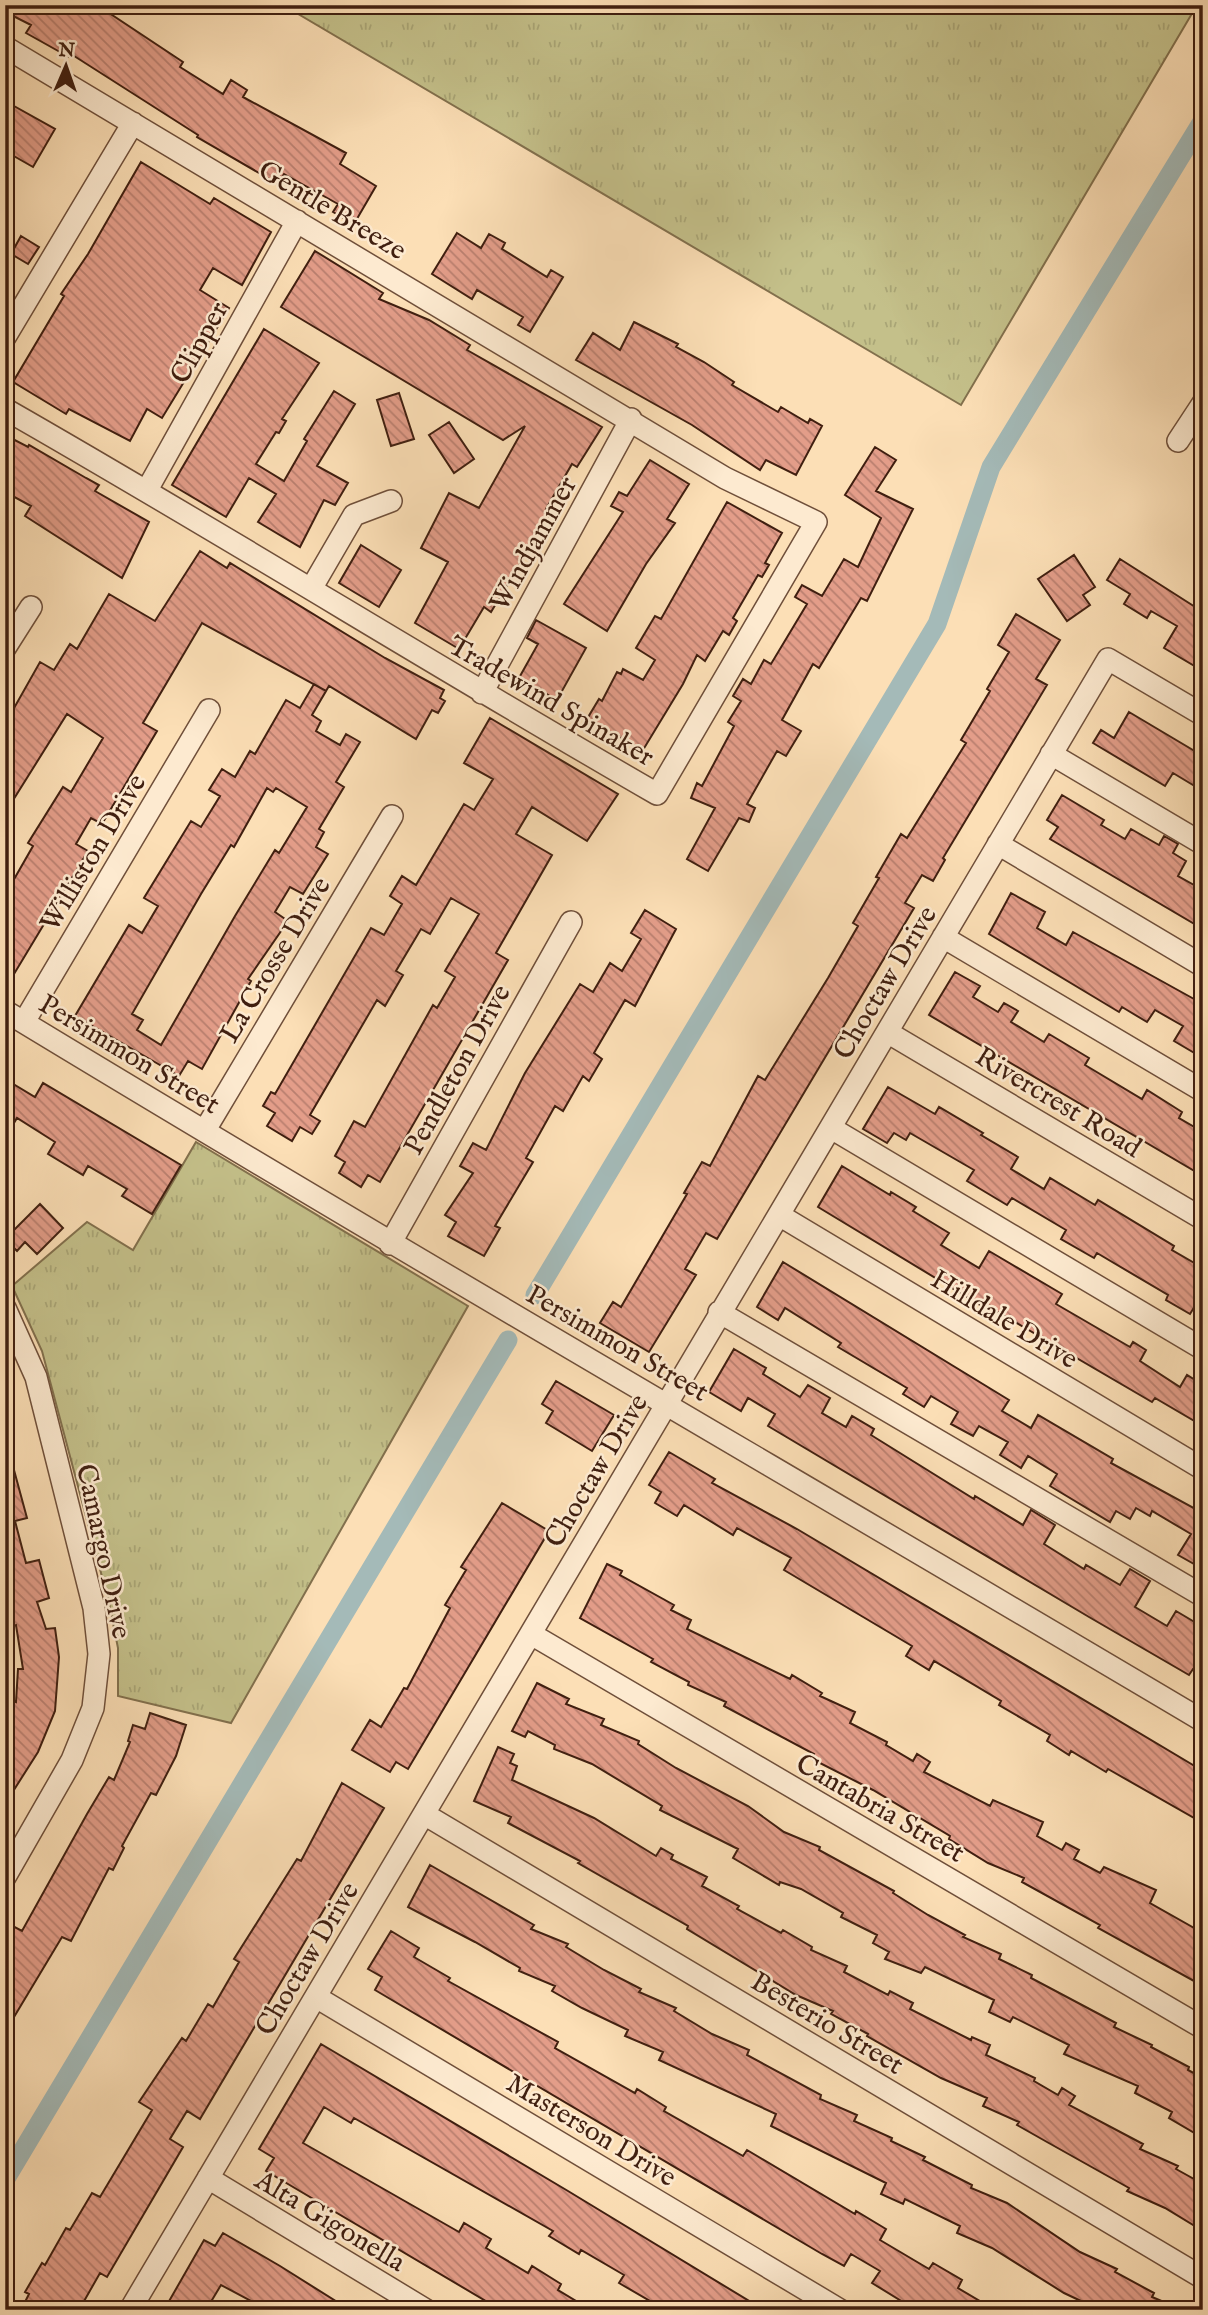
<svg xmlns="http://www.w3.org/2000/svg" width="1208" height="2315" font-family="'IM FELL English',serif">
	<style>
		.grass { fill: url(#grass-tufts); stroke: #82704d; stroke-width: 2 }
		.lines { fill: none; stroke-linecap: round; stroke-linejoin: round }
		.canal { stroke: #a4bab8; stroke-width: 19 }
		.building { fill: url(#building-back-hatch); stroke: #401f10; stroke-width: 2; fill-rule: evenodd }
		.minor-casing { stroke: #6f4f3a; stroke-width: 24 }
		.minor { stroke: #fdead0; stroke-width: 21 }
		.labels { text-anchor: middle; stroke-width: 5; stroke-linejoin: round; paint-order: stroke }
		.street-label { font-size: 28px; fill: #401f10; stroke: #fdead0 }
	</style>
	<defs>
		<pattern id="grass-tufts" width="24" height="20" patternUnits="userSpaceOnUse" patternTransform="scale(1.75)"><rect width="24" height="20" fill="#c4c08a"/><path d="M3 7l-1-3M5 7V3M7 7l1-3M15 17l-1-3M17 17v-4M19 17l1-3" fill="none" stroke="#a9a576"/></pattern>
		<pattern id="building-back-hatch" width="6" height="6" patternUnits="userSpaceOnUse" patternTransform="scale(1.75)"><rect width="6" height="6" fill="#e39d89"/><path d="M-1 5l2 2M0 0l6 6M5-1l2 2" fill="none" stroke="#b97f6f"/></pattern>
	</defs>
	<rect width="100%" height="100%" fill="#fcdfb6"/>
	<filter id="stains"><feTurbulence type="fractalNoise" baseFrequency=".00286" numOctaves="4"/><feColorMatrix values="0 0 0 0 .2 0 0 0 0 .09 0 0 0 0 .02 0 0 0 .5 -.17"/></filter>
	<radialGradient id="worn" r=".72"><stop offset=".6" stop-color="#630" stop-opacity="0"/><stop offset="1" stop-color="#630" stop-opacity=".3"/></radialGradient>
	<path class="grass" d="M283 5H1197L961 405Z
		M196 1142 468 1306 231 1723 118 1696V1648L109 1603 42 1351 12 1286 87 1222 133 1250Z"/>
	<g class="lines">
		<path class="canal" d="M535 1295 937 624 991 467 1203 120
			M5 2180 508 1340"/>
	</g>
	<path class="building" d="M5 5H97L183 62 180 67 223 94 231 80 247 90 243 97 346 153 340 164 376 186 354 224 333 212 338 204 284 174 278 184 197 137 198 135 71 54 69 57 26 33 31 25 5 12Z
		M5 101 55 129 33 167 5 151Z
		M141 162 210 204 214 198 271 232 242 285 213 268 200 290 229 308 162 418 147 409 130 441 69 409 66 414 13 382 64 296 61 294 88 254Z
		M457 233 481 248 489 234 505 243 502 249 547 277 551 270 563 277 530 332 518 325 523 317 477 290 472 299 432 274Z
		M21 236 39 247 28 264 11 254Z
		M315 251 383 293 379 299 429 320 470 345 467 350 602 427 577 467 572 464 546 509 551 512 491 612 484 607 459 649 415 623 448 562 421 548 449 493 479 508 525 426 503 440 281 307Z
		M634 322 678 344 676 347 704 362 734 382 732 385 778 412 781 407 808 423 810 419 822 426 796 475 766 460 760 470 692 425 576 360 593 333 620 350Z
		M264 329 319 363 282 419 286 421 279 433 276 432 256 464 284 481 307 441 304 439 334 391 355 404 317 466 348 483 335 505 324 500 300 547 258 522 276 494 249 478 226 517 172 485Z
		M399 393 414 439 391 446 377 400Z
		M449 422 474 459 454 473 429 435Z
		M5 435 28 447 29 445 86 478 99 485 95 491 149 522 122 578 25 516 31 506 5 492Z
		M875 447 896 460 876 491 913 509 867 601 861 598 819 668 813 664 782 720 801 731 786 756 777 751 747 804 755 808 749 822 739 818 708 871 687 859 715 808 691 798 697 783 702 786 734 726 728 722 741 701 733 696 743 679 751 684 764 660 771 664 807 604 795 597 802 585 822 596 844 559 858 567 881 518 845 495Z
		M650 460 689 484 667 519 675 523 646 564 607 631 564 604 623 512 611 506 619 492 627 496Z
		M727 502 782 533 765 563 769 565 762 577 758 575 733 618 737 621 729 635 723 631 705 661 697 655 683 684 643 750 587 719 599 699 602 701 617 672 621 674 623 669 643 680 655 660 636 648 655 616 661 619Z
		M361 545 401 570 379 607 339 583Z
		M200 551 227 568 230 563 385 658 444 690 440 698 445 701 438 713 432 710 416 739 329 686 326 691 202 623 143 723 157 731 102 824 91 818 76 844 88 851 5 989V895L33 846 28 843 63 787 71 792 103 738 67 714 5 813V724L40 662 54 670 70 644 77 649 109 594 155 621Z
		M1074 555 1095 587 1083 595 1090 605 1067 621 1038 579Z
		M1120 559 1203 612V671L1164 648 1177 626 1151 611 1147 618 1124 604 1130 594 1107 580Z
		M1016 614 1060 640 1036 679 1047 685 943 858 945 860 933 881 922 875 905 903 914 908 717 1239 706 1233 685 1269 696 1275 649 1352 600 1323 613 1302 621 1307 687 1194 684 1193 702 1162 710 1166 758 1076 765 1080 828 978 858 926 853 923 879 878 876 877 901 834 907 838 966 743 961 740 990 691 987 689 1009 652 998 645Z
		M536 620 586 648 557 700 519 678 538 644 527 638Z
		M314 684 326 691 312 715 321 721 316 731 340 745 346 734 360 742 336 782 344 787 319 829 324 832 316 847 328 854 303 894 290 887 275 912 288 921 248 979 251 981 202 1069 188 1061 179 1076 75 1016 129 925 142 933 158 906 144 898 191 821 201 827 220 796 209 790 222 769 235 777 250 751 255 754 286 700 300 708ZM267 788 273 792 276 788 307 807 279 853 275 850 235 916 161 1045 137 1030 143 1020 132 1014 201 894 231 845 234 847Z
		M1129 712 1203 756V791L1173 773 1165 786 1093 743 1101 730 1114 738Z
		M490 718 618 794 587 841 532 807 516 834 552 855 496 953 508 960 380 1182 368 1175 361 1187 339 1173 345 1162 335 1156 354 1121 365 1127 433 1005 437 1008 455 977 445 971 479 914 451 898 430 934 421 929 396 971 403 975 385 1006 377 1000 310 1115 320 1121 312 1134 300 1127 292 1141 267 1126 275 1113 263 1106 271 1092 275 1094 371 928 384 935 402 904 390 896 402 876 416 885 464 804 474 810 493 779 464 763Z
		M1062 795 1104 820 1101 825 1125 839 1131 829 1159 845 1164 836 1178 844 1173 853 1186 861 1178 876 1203 890V929L1050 839 1058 827 1047 820Z
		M1011 893 1045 912 1037 928 1066 945 1073 932 1203 1004V1058L1174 1041 1183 1026 1155 1010 1147 1022 1122 1007 1119 1012 989 934Z
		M645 910 676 929 635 1006 625 1000 594 1053 602 1059 589 1081 583 1076 563 1111 555 1106 526 1158 533 1162 495 1226 500 1228 484 1256 448 1236 456 1222 445 1215 473 1173 460 1166 473 1143 486 1150 525 1073 580 984 593 992 610 963 622 971 641 939 631 933Z
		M955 972 980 986 973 997 998 1012 1004 1003 1018 1011 1011 1022 1044 1042 1049 1034 1089 1058 1085 1065 1142 1099 1147 1090 1182 1112 1179 1118 1203 1132V1176L929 1015Z
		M5 1079 35 1097 43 1083 181 1165 152 1214 122 1196 127 1189 88 1166 83 1175 48 1154 55 1142 17 1118 5 1138Z
		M888 1087 935 1114 939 1107 983 1133 981 1135 1018 1157 1011 1169 1044 1189 1050 1178 1095 1205 1098 1200 1174 1246 1172 1250 1203 1268V1304L1198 1301 1190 1314 1166 1300 1168 1295 1097 1253 1094 1258 1061 1239 1066 1230 1012 1198 1007 1205 967 1181 974 1170 910 1133 906 1140 894 1133 887 1143 863 1129Z
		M842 1166 890 1195 891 1192 916 1207 913 1211 949 1233 941 1245 979 1268 989 1251 1062 1294 1056 1304 1130 1347 1133 1342 1146 1350 1140 1361 1180 1387 1187 1375 1203 1385V1426L1155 1398 1152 1402 996 1311 995 1314 818 1207Z
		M40 1204 63 1228 37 1254 25 1242 17 1251 5 1239Z
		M783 1262 1009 1400 1002 1411 1031 1428 1038 1415 1113 1459 1111 1463 1203 1513V1569L1178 1555 1191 1534 1152 1511 1150 1516 1136 1508 1130 1519 1116 1511 1110 1522 1050 1486 1057 1474 1028 1456 1021 1468 1000 1455 1008 1442 979 1426 973 1436 951 1424 958 1412 931 1396 924 1407 903 1394 907 1388 838 1347 841 1343 785 1308 778 1320 757 1307Z
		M734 1349 766 1368 763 1374 800 1397 808 1385 830 1398 822 1413 846 1427 852 1416 874 1429 871 1435 974 1499 975 1496 1023 1525 1031 1510 1055 1525 1044 1544 1084 1569 1086 1565 1120 1585 1130 1569 1150 1581 1135 1607 1167 1626 1176 1611 1203 1627V1675L1193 1669 1189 1675 1089 1617 768 1426 775 1414 748 1398 741 1411 709 1392Z
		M556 1381 614 1415 592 1451 546 1423 553 1411 542 1404Z
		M669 1452 715 1479 712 1483 797 1529 1203 1771V1823L1108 1769 1106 1772 1071 1751 1069 1755 1047 1741 1050 1735 999 1705 1001 1701 934 1661 929 1670 906 1656 912 1646 784 1570 791 1558 737 1528 733 1535 684 1505 677 1516 655 1503 661 1492 649 1485Z
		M5 1459H11L27 1518 15 1521 26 1563 39 1560 49 1598 37 1602 46 1629 55 1628 59 1657 55 1711 38 1752 5 1804V1698L16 1702 18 1669H23L16 1625 5 1629Z
		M502 1503 549 1531 408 1769 396 1762 390 1772 352 1750 370 1720 381 1727 404 1688 407 1689 450 1608 445 1605 466 1570 461 1567Z
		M607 1564 622 1571 620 1575 674 1605 671 1610 691 1620 687 1629 790 1679 792 1675 822 1693 820 1696 855 1712 850 1723 887 1742 886 1745 913 1761 917 1754 930 1762 924 1772 990 1806 993 1800 1043 1822 1037 1836 1062 1850 1066 1843 1079 1850 1074 1859 1100 1873 1104 1867 1156 1890 1150 1903 1203 1933V1986L1098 1928 1100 1925 1022 1882 1024 1878 988 1863 949 1839 950 1836 873 1790 812 1759 814 1754 724 1706 726 1702 688 1685 689 1682 651 1662 653 1659 580 1618Z
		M537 1683 569 1699 566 1704 604 1719 601 1725 639 1741 638 1744 676 1768 748 1806 784 1832 820 1847 819 1850 894 1891 893 1893 928 1915 965 1935 963 1937 1001 1954 999 1959 1032 1975 1031 1978 1116 2023 1114 2027 1152 2045 1151 2047 1189 2067 1188 2070 1203 2078V2138L1169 2118 1172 2112 1135 2093 1138 2086 1064 2054 1069 2045 1013 2017 1010 2022 989 2012 994 2000 925 1967 921 1973 885 1959 889 1952 873 1943 877 1935 841 1917 843 1913 801 1889 780 1882 779 1885 733 1858 738 1849 660 1810 662 1806 592 1764 554 1749 555 1745 528 1731 525 1737 512 1731Z
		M150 1713 186 1725 176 1756 156 1795 151 1793 122 1846 124 1848 113 1870 109 1868 71 1941 62 1937 5 2032V1922L22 1931 87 1814 109 1777 114 1780 130 1742 128 1741 133 1725 145 1729Z
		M498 1747 514 1754 510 1763 517 1766 512 1780 594 1818 656 1856 661 1848 673 1855 671 1859 707 1877 702 1886 739 1906 737 1909 781 1933 783 1930 812 1947 811 1950 847 1966 844 1972 888 1995 890 1991 913 2003 910 2009 971 2040 972 2037 990 2045 986 2055 1035 2078 1034 2081 1058 2095 1062 2088 1075 2096 1069 2105 1143 2144 1140 2149 1178 2166 1176 2169 1203 2184V2231L1165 2208 1127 2191 1129 2188 1047 2142 1017 2125 1019 2122 983 2106 987 2098 941 2078 867 2036 868 2034 831 2014 833 2011 796 1995 687 1929 688 1926 578 1863 580 1861 508 1823 511 1817 474 1801Z
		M342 1783 384 1808 200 2119 187 2111 170 2139 183 2147 107 2277 100 2273 79 2310H21L29 2294 25 2292 42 2263 45 2265 66 2228 70 2230 92 2193 100 2197 152 2110 139 2102 182 2038 186 2041 208 2004 213 2007 239 1962 234 1959 297 1859 301 1861Z
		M430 1865 534 1925 531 1929 568 1944 566 1947 604 1970 641 1989 639 1992 676 2008 674 2011 712 2034 749 2050 747 2055 821 2095 820 2099 857 2115 854 2121 892 2138 891 2141 925 2157 923 2160 972 2185 971 2188 1007 2203 1080 2252 1117 2269 1115 2272 1154 2293 1152 2297 1183 2310H1100L1064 2293 992 2248 957 2233 960 2226 905 2199 903 2204 881 2194 886 2183 771 2126 776 2114 659 2060 663 2052 625 2036 628 2030 582 2008 552 1991 555 1986 519 1971 520 1968 475 1942 408 1907Z
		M391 1931 419 1948 414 1957 450 1978 448 1981 558 2042 555 2048 635 2093 637 2089 666 2107 664 2111 743 2156 747 2150 855 2214 856 2211 886 2229 880 2240 929 2269 933 2263 962 2280 958 2288 995 2310H916L872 2283 880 2271 851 2254 844 2266 822 2254 375 1990 382 1977 368 1969Z
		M321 2044 568 2191 764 2310H652L655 2304 619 2283 624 2275 581 2250 579 2254 549 2236 553 2231 354 2118 351 2123 324 2107 303 2143 459 2232 464 2223 491 2239 486 2248 528 2273 532 2266 561 2284 558 2290 591 2310H501L266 2171 274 2158 259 2149Z
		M223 2233 280 2266 350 2310H268L221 2285 206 2310H164L204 2240 215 2246Z"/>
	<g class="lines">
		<defs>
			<path id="minor" d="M5 47 725 478 816 522 657 794C438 668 224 534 5 409
				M5 337 133 123
				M1178 441 1203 403
				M147 490 297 221
				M311 589 354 515 391 501
				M5 648 31 607
				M482 693 631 419
				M1051 754 1203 844
				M998 844 1203 966
				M943 937 1203 1091
				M5 1011C402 1252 804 1484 1203 1721
				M24 1022 209 710
				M887 1032 1203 1219
				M831 1128 1203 1349
				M205 1130 392 816
				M779 1215 1203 1469
				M390 1244 571 922
				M5 1308 36 1377 94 1608 99 1654 93 1708 72 1760 5 1877
				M719 1312 1203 1596
				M531 1634 1203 2028
				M424 1814 1203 2278
				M316 1997 840 2310
				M208 2178 426 2310
				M130 2310 1108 659 1203 715"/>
		</defs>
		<use href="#minor" class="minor-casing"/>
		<use href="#minor" class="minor"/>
	</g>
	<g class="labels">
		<g class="street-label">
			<text transform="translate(333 209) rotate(31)" y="10">Gentle Breeze</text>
			<text transform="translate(198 342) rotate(-61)" y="10">Clipper</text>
			<text transform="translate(532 543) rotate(-61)" y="10">Windjammer</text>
			<text transform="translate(552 700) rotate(30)" y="10">Tradewind Spinaker</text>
			<text transform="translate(92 852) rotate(-59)" y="10">Williston Drive</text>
			<text transform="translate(274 959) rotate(-59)" y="10">La Crosse Drive</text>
			<text transform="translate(884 982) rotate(-59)" y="10">Choctaw Drive</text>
			<text transform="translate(130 1053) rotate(31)" y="10">Persimmon Street</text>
			<text transform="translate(456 1069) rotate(-61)" y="10">Pendleton Drive</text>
			<text transform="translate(1059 1101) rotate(31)" y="10">Rivercrest Road</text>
			<text transform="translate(1005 1318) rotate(31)" y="10">Hilldale Drive</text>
			<text transform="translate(618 1342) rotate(30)" y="10">Persimmon Street</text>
			<text transform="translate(595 1470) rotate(-59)" y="10">Choctaw Drive</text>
			<text transform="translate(105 1551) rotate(78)" y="10">Camargo Drive</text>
			<text transform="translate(881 1807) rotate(30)" y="10">Cantabria Street</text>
			<text transform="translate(306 1958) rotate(-59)" y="10">Choctaw Drive</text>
			<text transform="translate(828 2022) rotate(31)" y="10">Besterio Street</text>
			<text transform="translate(592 2129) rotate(31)" y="10">Masterson Drive</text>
			<text transform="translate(331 2220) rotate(31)" y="10">Alta Gigonella</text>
		</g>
	</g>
	<rect width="1208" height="2315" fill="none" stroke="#fcdfb6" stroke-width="28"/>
	<rect x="7" y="7" width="1194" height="2301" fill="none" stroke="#401f10" stroke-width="3.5"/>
	<rect x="14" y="14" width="1180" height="2287" fill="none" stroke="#401f10" stroke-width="2"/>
	<g transform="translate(66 66) rotate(2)" stroke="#fdead0" stroke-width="5" paint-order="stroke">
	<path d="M0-5L12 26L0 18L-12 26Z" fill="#401f10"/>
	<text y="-10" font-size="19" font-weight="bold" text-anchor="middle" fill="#401f10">N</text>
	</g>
	<rect width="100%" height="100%" filter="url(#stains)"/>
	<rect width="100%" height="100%" fill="url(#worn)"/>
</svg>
